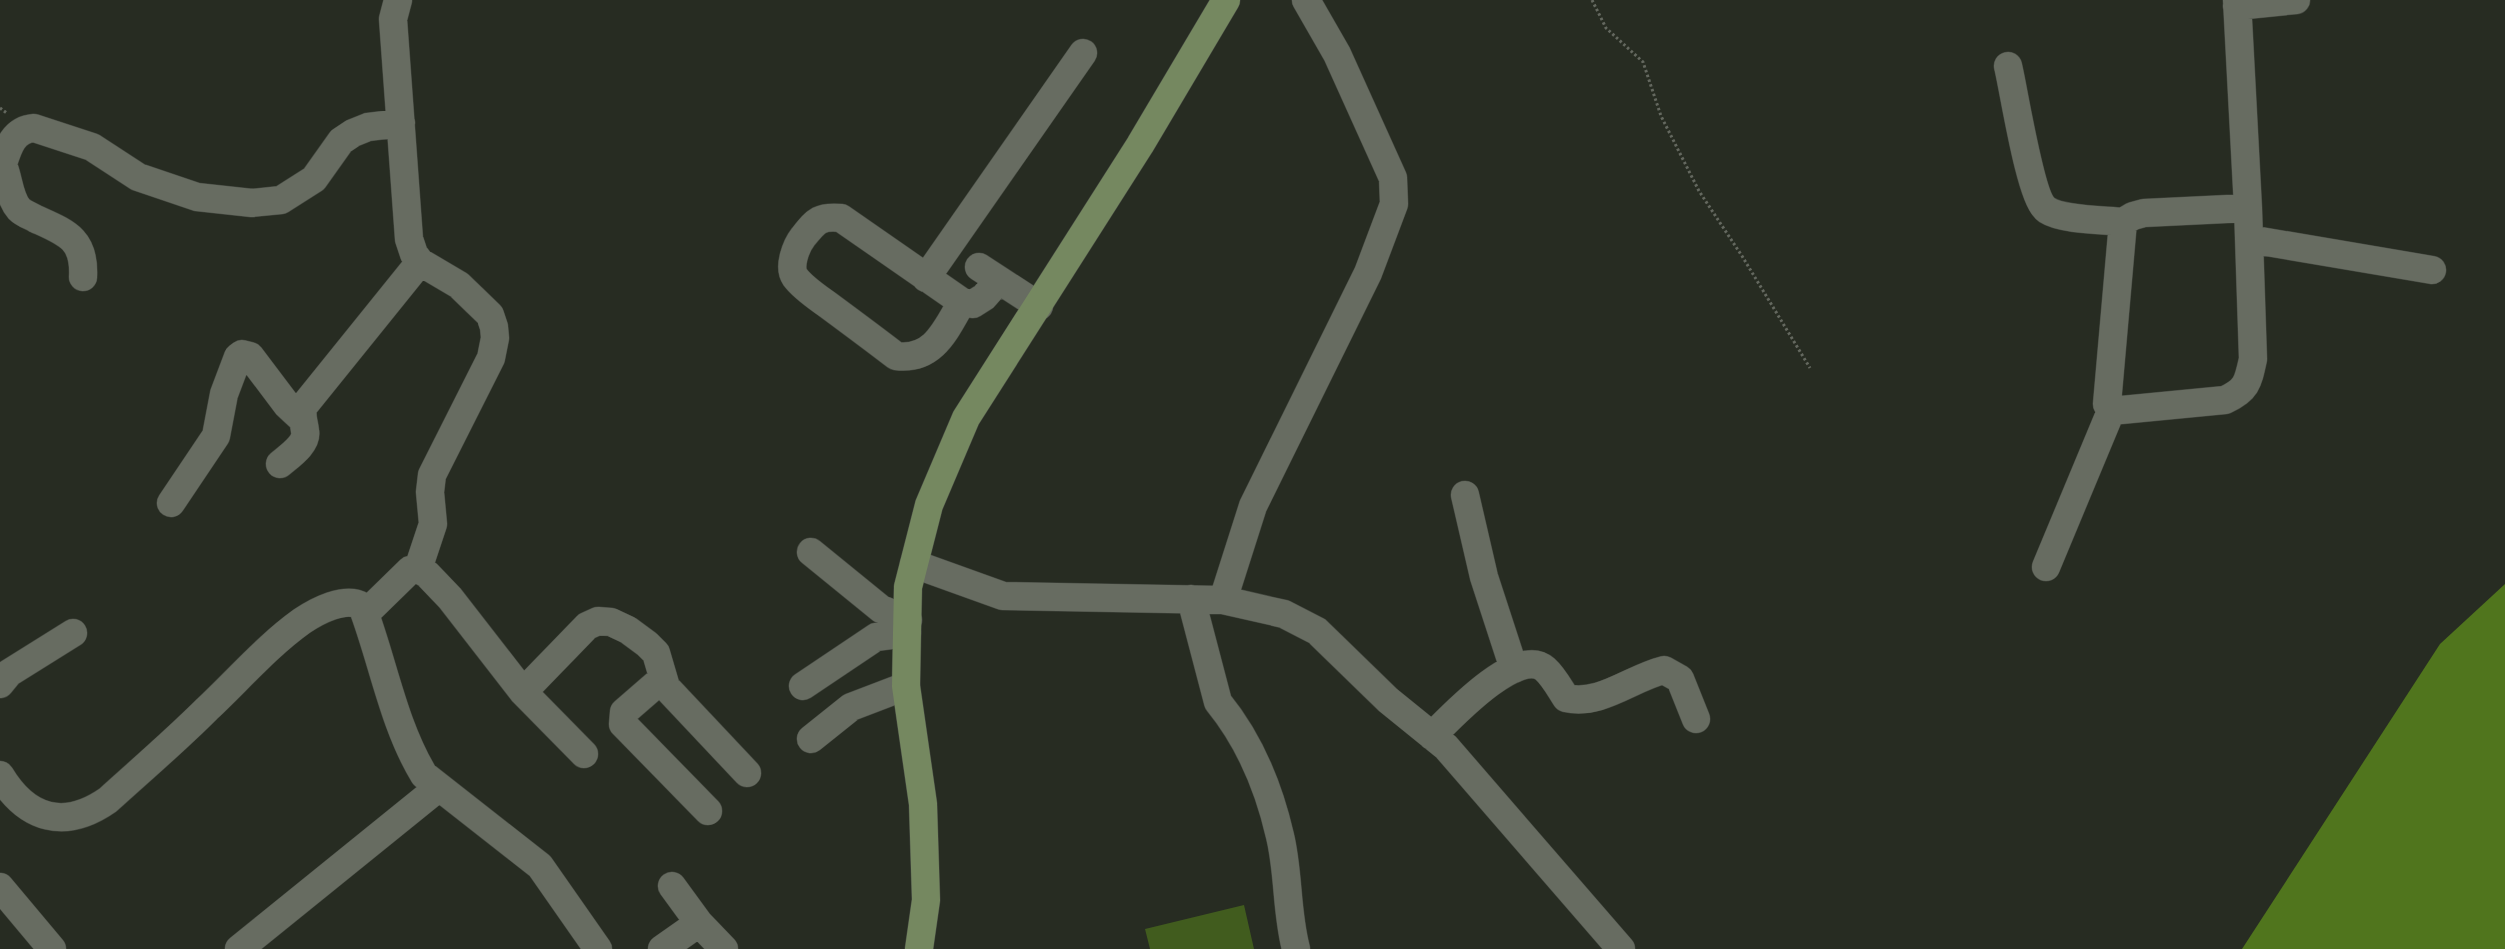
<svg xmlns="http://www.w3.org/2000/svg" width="2505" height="949" font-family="'DM Sans',sans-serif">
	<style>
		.green { fill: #415c1e }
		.water { fill: #50751d }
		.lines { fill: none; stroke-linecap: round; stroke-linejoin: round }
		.minor-casing { stroke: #444840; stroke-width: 29 }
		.major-casing { stroke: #444840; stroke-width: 29 }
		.path { stroke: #64685f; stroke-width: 3; stroke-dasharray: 2.5 2.5; stroke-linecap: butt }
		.minor { stroke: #676c61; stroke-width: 28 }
		.major { stroke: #758860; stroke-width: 28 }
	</style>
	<rect width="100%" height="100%" fill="#272c22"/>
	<path class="green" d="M1244 905 1254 949H1150L1145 929Z"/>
	<path class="water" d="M2505 584V949H2242L2440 644Z"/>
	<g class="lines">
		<defs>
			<path id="minor" d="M398 0 393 19 409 239 414 254 420 262 459 285 490 315 494 327 495 338 491 358 432 475 430 492 433 524 418 569
				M2237 0 2248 208 2253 359C2248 382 2247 390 2225 400L2111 411 2107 404 2123 222 2133 216 2144 213 2248 208
				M2237 6 2296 0
				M2008 66C2014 90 2030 199 2047 210 2062 220 2104 220 2123 222
				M3 165C9 179 9 198 19 209 24 214 31 216 36 219 67 233 85 239 83 277
				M0 173C7 153 10 130 34 128L92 147 138 177 197 197 252 203 281 200 314 179 341 141 353 133 368 127 401 123
				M2249 239 2432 270
				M979 267 1039 306
				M926 278 1083 53
				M962 302C946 329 934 361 896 356 874 339 851 322 828 305 817 297 803 288 795 277 788 267 796 246 803 237 816 221 819 216 841 218L962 302 973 304 984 297 999 280
				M280 464C288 457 308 444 305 431 304 421 301 417 303 407L420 262
				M1465 495 1484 577 1514 669
				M171 503 216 436 224 394 238 357 242 354 250 356 287 405 301 418
				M811 552 881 609 908 620
				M914 564 1003 596 1223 600 1284 614 1317 631 1388 700 1446 747 1621 949
				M2046 567 2111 411
				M1191 599 1218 702C1249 740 1269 788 1280 836 1289 873 1286 911 1296 949
				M1223 600 1253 506 1368 273 1394 204 1393 178 1337 54 1306 0
				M365 614 410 570 418 569 427 574 450 598 523 692 584 754
				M662 679 624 712 623 724 708 811
				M0 684 9 673 73 633
				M803 686 876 637 907 633
				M523 692 587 626 598 621 611 622 628 630 647 644 656 653 666 687 747 773
				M1432 736C1450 718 1518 645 1545 669 1554 677 1560 689 1566 698 1601 706 1631 678 1664 670L1680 679 1696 719
				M811 739 851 707 906 686
				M0 775C27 820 65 830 108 800 141 770 175 741 207 709 238 680 267 646 302 621 317 611 345 596 362 606 383 661 393 724 424 775L540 866 598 949
				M672 886 699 923 724 949
				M0 887 52 949
				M239 949 438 788
				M662 949 699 923"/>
			<path id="major" d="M919 949 926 900 923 804 906 686 907 633 908 587 929 505 966 418 1140 145 1226 0"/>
		</defs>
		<use href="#minor" class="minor-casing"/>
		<use href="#major" class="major-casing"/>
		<path class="path" d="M1592 0 1606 28 1643 62 1661 116 1699 191 1742 256 1810 368
			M0 108 8 114"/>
		<use href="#minor" class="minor"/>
		<use href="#major" class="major"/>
	</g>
</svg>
